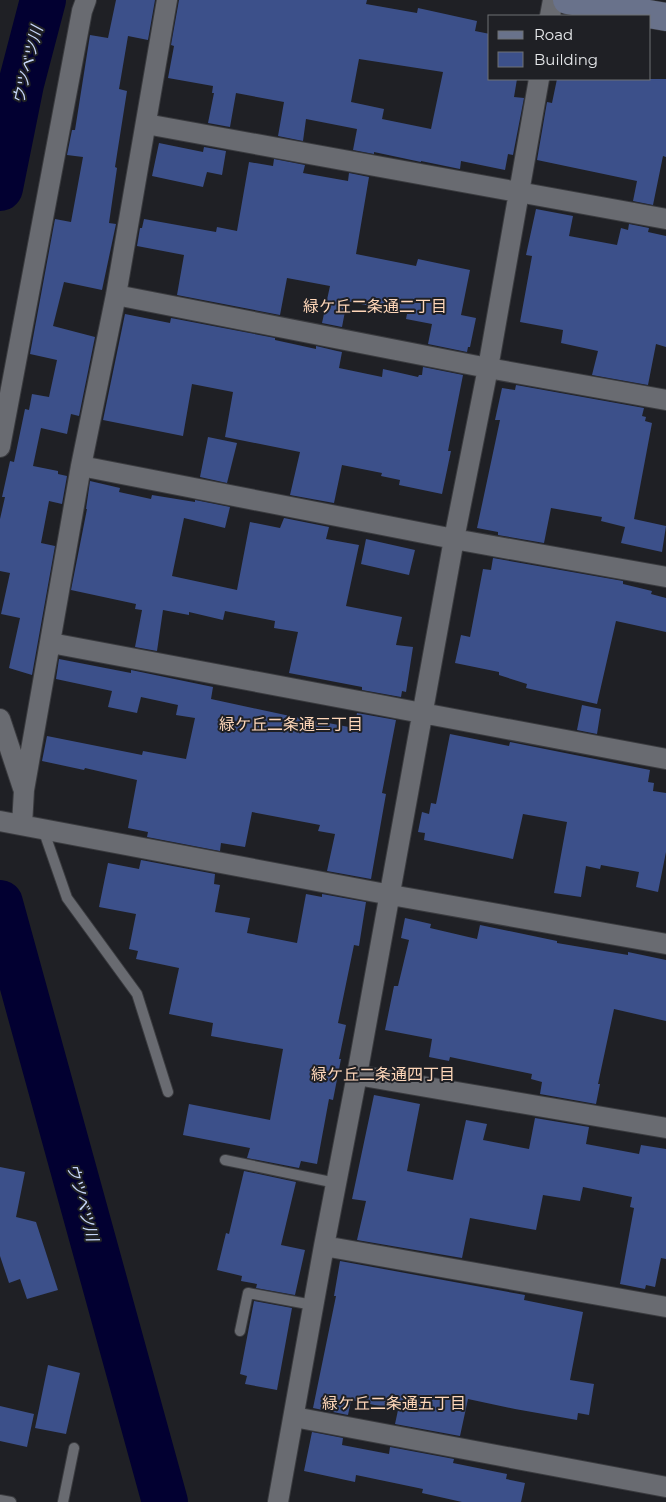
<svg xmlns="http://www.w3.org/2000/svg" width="666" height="1502" font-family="Montserrat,'Noto Sans JP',sans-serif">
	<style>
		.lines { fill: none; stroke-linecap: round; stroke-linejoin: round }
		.river { stroke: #020031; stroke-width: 46 }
		.building { fill: #3c508a; fill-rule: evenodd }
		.lane-casing { stroke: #3a3b3f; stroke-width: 12 }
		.street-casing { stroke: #3a3b3f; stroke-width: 22 }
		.secondary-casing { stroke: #3a3b3f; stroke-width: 29 }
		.lane { stroke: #696b71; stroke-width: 10 }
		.street { stroke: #696b71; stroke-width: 20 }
		.secondary { stroke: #69728b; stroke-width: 28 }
		.labels { text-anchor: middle; stroke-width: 4; stroke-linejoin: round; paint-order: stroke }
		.water-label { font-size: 16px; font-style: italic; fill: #c6d5f8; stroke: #1f2025 }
		.neighbourhood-label { font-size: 16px; fill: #ffd7b9; stroke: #1f2025 }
	</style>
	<rect width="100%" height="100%" fill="#1f2025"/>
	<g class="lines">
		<path class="river" d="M0 188 21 84 43 0
			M0 903 165 1502"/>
	</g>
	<path class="building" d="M116 0H155L148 40 128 36 119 89 127 91 115 167 117 168 109 223 116 224 102 290 64 282 53 326 95 337 79 416 71 414 67 434 41 428 33 466 58 471V474L67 476 62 504 49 501 41 543 55 546 32 675 9 668 20 618 1 614 10 573 0 571V519L5 497H2L10 461 14 462 25 409 29 410 32 394 49 397 57 360 30 354 55 219 71 222 83 157 67 155 72 130H75L90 35 108 38Z
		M179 0H367L366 4 417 13 418 8 477 21 475 31 490 34V79H517L514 97 524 98 513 155 508 154 505 170 461 161 460 169 421 161V162L374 152V154L353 150 357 129 306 119 303 141 278 136 284 102 236 93 230 127 208 123 214 93H212L213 86 168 78 174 46 171 45ZM359 59 443 72 431 129 382 119 384 109 351 102Z
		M557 79H666V157L663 156 653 205 633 201 637 181 537 160 547 102 552 103Z
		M159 143 203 152 204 147 226 151 222 175 207 172 203 187 152 176Z
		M274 159 305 165 303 173 348 181 349 173 369 177 356 254 416 266 418 259 470 270 461 315 476 318 470 347H468L467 352 428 344 432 324 406 319 407 314 347 301 342 327 322 323 330 286 287 278 280 315 177 295 184 255 137 246 140 228H142L144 219 216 232 217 227 237 231 249 162 273 166Z
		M536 209 573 216 569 236 617 245 621 228 628 230 629 224 649 228 648 232 666 236V347L656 344 648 385 592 375 598 351 561 343 563 330 520 322 532 256 526 255Z
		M125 314 170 323 171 318 275 338V340L316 349V346L337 351 342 352 339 368 382 377 383 369 418 377 419 375H422L423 367 463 375 448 451H451L442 494 399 485 400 480 381 476 382 473 342 465 334 503 290 495 300 452 225 437 233 392 192 384 183 436 103 420Z
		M516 385 644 408 642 416 646 417 645 421 652 423 634 519 666 526 662 552 621 543 625 527 601 521 602 517 551 508 544 543 498 535V532L477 528 500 420H495L502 388 515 390Z
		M208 437 237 443 227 483 200 477Z
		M90 481 120 488 119 492 151 499 152 495 195 502V500L230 507 225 528 184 518 172 576 237 590 250 522 280 528 284 518 329 527 326 539 359 545 346 606 402 617 396 645 413 647 406 692 402 691 401 697 362 690V687L289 673 298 632 274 628 275 621 225 611 223 620 189 612V615L163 610 157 651 135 647 142 610 135 609 136 604 71 590 87 509H86Z
		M366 539 415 550 409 575 361 564Z
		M493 558 623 581V584L652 591 651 594 666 598V632L616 621 597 704 526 688 527 684 499 675V672L455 663 461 635 470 637 483 569 491 570Z
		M59 659 131 673V670L213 687 211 699 318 722V721L354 728 357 713 396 720 382 793 386 794 371 879 327 871 335 834 318 831 320 825 252 812 245 847 221 843 220 851 147 837 148 832 128 828 137 780 85 768 84 770 42 761 47 736 142 755 143 751 186 759 195 718 176 715 178 705 141 697 137 713 108 707 112 691 56 679Z
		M582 705 601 709 597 734 577 730Z
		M450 734 509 746 510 742 650 770 648 782 654 783 653 791 666 793V852L658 892 636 887 639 872 601 865 600 869 586 866 581 897 554 893 567 822 523 814 513 859 424 840 425 833 418 832 422 812 429 814 431 803 436 804Z
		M141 860 215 874 214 884 220 885 215 912 250 918 247 933 297 943 306 894 322 897V894L366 902 359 946 354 945 338 1023 346 1025 339 1059H341L333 1100 329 1099 317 1164 301 1161 299 1168 247 1158 250 1148 183 1135 189 1104 270 1120 283 1049 211 1036 213 1023 169 1014 179 968 136 959 138 951 129 949 136 914 99 907 108 863 139 869Z
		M405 918 431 924 430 928 477 939 480 925 557 941V943L628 955V952L666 960V1021L614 1009 598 1084H600L596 1104 540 1094 542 1082 531 1079 532 1074 450 1057 449 1061 429 1057 432 1039 385 1030 394 986H398L409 940 401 938Z
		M374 1095 420 1104 407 1171 453 1180 466 1120 487 1124 483 1140 529 1149 535 1118 589 1127 586 1144 639 1154 641 1145 666 1149V1259L661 1258 655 1287 646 1285 645 1289 620 1284 634 1208 630 1207 632 1197 583 1187 580 1201 543 1195 536 1230 470 1218 462 1258 357 1240 366 1201 352 1199Z
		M0 1167 25 1172 16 1217 36 1222 58 1290 27 1299 20 1279 9 1283 0 1256Z
		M244 1171 296 1182 281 1245 305 1250 295 1295 256 1288 257 1284 241 1281 242 1276 217 1270 226 1233 229 1234Z
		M340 1261 525 1295 524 1300 583 1312 570 1380 594 1384 589 1415 578 1413 577 1420 515 1409 468 1399 460 1436 395 1424 398 1410 351 1400 348 1415 313 1408 336 1296H334Z
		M254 1301 292 1308 277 1390 245 1384 247 1376 240 1374Z
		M48 1365 80 1373 66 1434 35 1428Z
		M0 1406 34 1414 27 1447 0 1441Z
		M312 1432 343 1438 342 1445 389 1454 390 1447 454 1459 453 1463 507 1474 506 1479 525 1483 521 1502H462L422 1493 423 1489 356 1475 355 1482 304 1471Z"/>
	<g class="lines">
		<defs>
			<path id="lane" d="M43 829 67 898 137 994 168 1092
				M225 1160 336 1183
				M240 1331 248 1293 313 1305
				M0 1500 11 1502
				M63 1502 74 1448"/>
			<path id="street" d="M550 16 553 0
				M146 124 666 219
				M116 295 488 368 666 400
				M0 447 82 11 86 0
				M81 466 454 539 666 577
				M51 643 666 759
				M0 719 23 788
				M0 821 391 895 666 944
				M22 825 24 790 81 466 116 295 167 0
				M357 1075 666 1128
				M324 1246 666 1307
				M294 1417 666 1487
				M278 1502 324 1246 357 1075 454 539 488 368 539 79"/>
			<path id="secondary" d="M567 0 666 17"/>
		</defs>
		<use href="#lane" class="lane-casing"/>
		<use href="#street" class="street-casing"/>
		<use href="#secondary" class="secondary-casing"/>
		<use href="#lane" class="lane"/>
		<use href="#street" class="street"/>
		<use href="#secondary" class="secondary"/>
	</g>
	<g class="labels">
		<g class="water-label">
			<text transform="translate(27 65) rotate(-76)" y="6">ウツベツ川</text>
			<text transform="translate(83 1202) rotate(75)" y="6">ウツベツ川</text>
		</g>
		<g class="neighbourhood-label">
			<text x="375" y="312">緑ケ丘二条通二丁目</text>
			<text x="291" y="730">緑ケ丘二条通三丁目</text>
			<text x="383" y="1080">緑ケ丘二条通四丁目</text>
			<text x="394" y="1409">緑ケ丘二条通五丁目</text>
		</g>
	</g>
	<rect x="488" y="15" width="162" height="65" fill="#1f2025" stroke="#6f7074"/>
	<rect x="498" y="31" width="25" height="8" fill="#69728b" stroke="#6f7074"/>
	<text x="534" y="40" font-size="15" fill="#e6e8eb">Road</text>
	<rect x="498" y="52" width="25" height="15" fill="#3c508a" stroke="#6f7074"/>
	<text x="534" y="65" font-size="15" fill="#e6e8eb">Building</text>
</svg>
